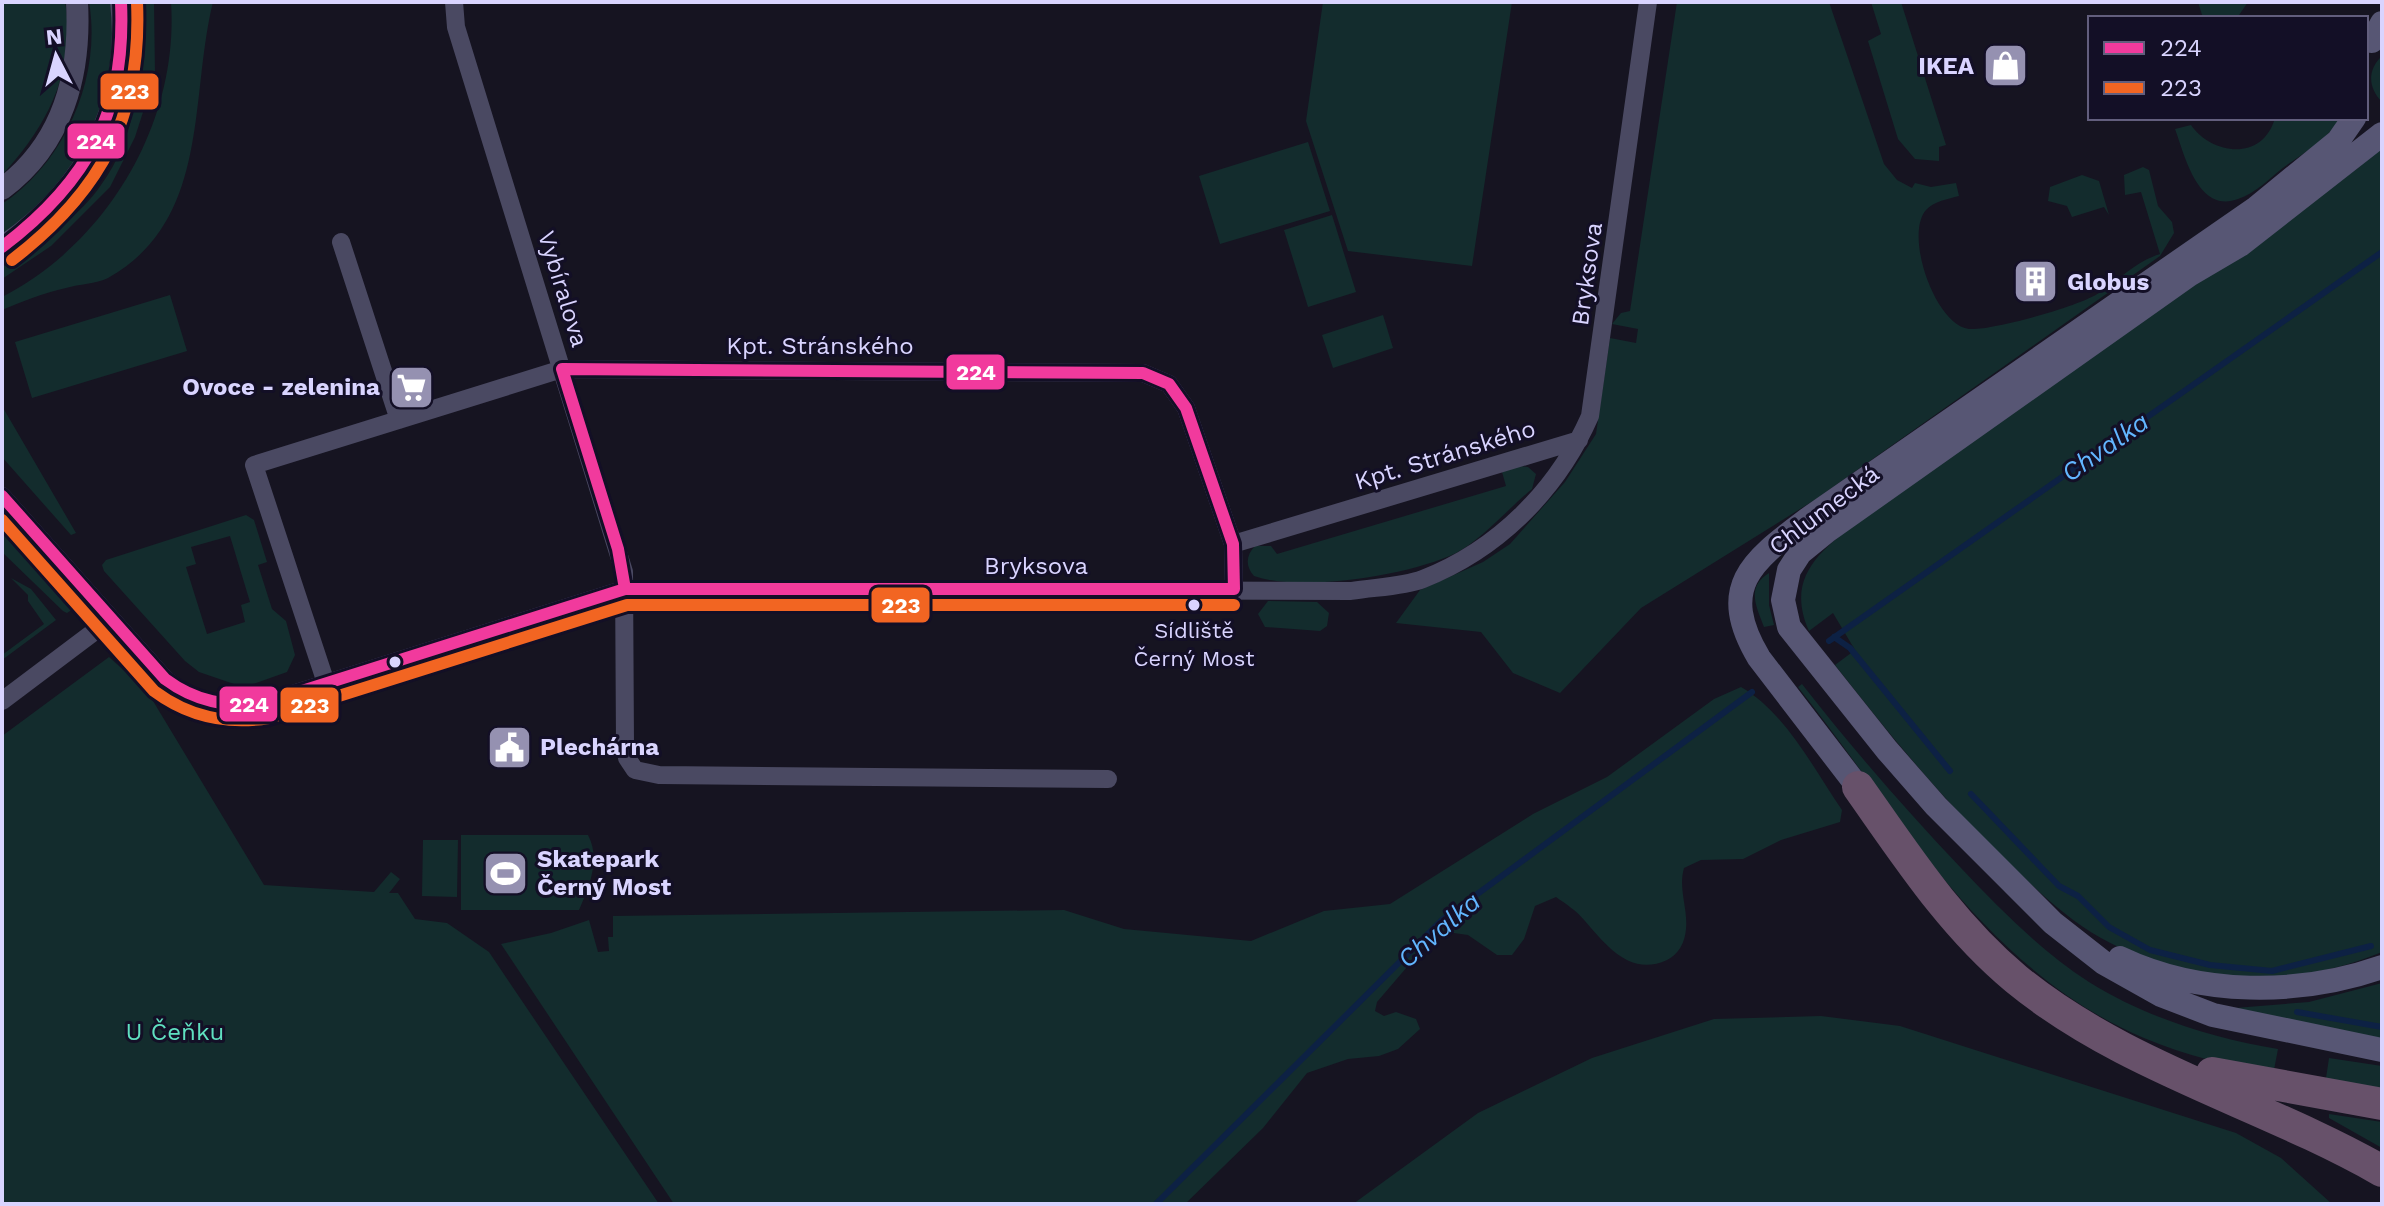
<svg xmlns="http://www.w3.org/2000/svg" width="2384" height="1206" font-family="'Work Sans',sans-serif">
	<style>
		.green { fill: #132c2d; fill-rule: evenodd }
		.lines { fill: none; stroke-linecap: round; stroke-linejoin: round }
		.stream { stroke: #0d2144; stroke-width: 6 }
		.minor { stroke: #4a4962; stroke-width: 18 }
		.tertiary { stroke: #4a4962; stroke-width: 22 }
		.secondary { stroke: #575674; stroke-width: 24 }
		.motorway { stroke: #67516a; stroke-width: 32 }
		.bus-1-casing { stroke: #130f26; stroke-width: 18 }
		.bus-2-casing { stroke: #130f26; stroke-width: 18 }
		.bus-1 { stroke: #f13a9d; stroke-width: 12 }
		.bus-2 { stroke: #f26522; stroke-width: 12 }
		.bus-dot { fill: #d9d4ff; stroke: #130f26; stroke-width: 3 }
		.labels { text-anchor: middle; stroke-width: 6; stroke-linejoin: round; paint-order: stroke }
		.bus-label { font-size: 22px; fill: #d9d4ff; stroke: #130f26 }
		.poi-label { font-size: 24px; font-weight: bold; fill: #d9d4ff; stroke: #130f26; text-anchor: start }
		.street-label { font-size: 24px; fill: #d9d4ff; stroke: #130f26 }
		.park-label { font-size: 24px; fill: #5fe0c0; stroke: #130f26 }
		.water-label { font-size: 26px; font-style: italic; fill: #62b6ff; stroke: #130f26 }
		.line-badge { stroke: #130f26; stroke-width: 3 }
		.badge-label { font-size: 22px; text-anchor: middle; font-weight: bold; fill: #fff }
	</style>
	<rect width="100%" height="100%" fill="#161421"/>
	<path class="green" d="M2 2H65C77 69 47 127 2 175Z
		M89 2H113L115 75 81 163 38 209 2 237V204C65 162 102 77 89 2Z
		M141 2H154L155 75 135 137 110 187 51 246 2 279V267C37 245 77 220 101 185 140 132 142 64 141 2Z
		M171 2H213C189 99 211 220 108 278 96 284 79 284 66 288 44 293 23 301 2 310V297C109 242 179 121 171 2Z
		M1323 2H1512L1472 266 1348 251 1306 121Z
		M1677 2H1829L1884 164 1897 180 1912 188 1915 183 1931 187 1956 183 1959 196C1948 199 1934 201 1926 210 1904 235 1935 325 1969 329 1992 331 2080 306 2099 293 2120 279 2135 262 2160 254L2141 192 2125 195 2124 175 2143 167 2149 170 2158 206 2172 222 2174 233 2160 256 1816 499 1641 608 1560 693 1513 673 1481 632 1396 623 1420 590 1483 562 1510 544 1565 482 1596 434 1610 338 1636 343 1638 329 1612 324 1621 313 1630 311Z
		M1871 2H1901L1946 145 1939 147V161L1915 159 1898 139 1868 41 1881 34Z
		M2198 2H2248L2237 18H2203Z
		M2382 56V102C2368 88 2367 70 2382 56Z
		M2275 118H2341C2328 139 2304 153 2284 167 2271 177 2255 194 2238 199 2198 214 2185 156 2175 129L2191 125C2211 154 2262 163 2275 118Z
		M1308 142 1330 211 1220 244 1199 176Z
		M2382 146V952C2292 990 2186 986 2101 938 2067 919 2039 892 2011 865 1946 804 1890 735 1835 665L1855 650 1833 613 1809 631C1785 577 1820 551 1860 520L2358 168Z
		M2082 175 2099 181 2109 215 2104 207 2072 217 2067 206 2048 201 2050 187Z
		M1332 215 1356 292 1308 307 1284 230Z
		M170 295 187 351 32 398 15 342Z
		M1383 315 1393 348 1333 368 1322 335Z
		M2 406 76 533 71 535 2 457Z
		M1520 466 1528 467 1536 474 1532 489C1510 507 1480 541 1456 553 1411 575 1301 593 1254 576 1245 566 1246 555 1255 546H1271L1277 554 1506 486 1502 472Z
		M246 515 254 520 267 562 258 565 272 609 286 621 295 655 287 672 253 684 237 685 199 672 185 661 104 571 102 565 106 560ZM230 536 250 602 241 605 245 622 207 634 186 567 196 564 191 547Z
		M2 519 79 605 67 613 63 611 2 552Z
		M1769 573V605L1774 625 1764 627C1756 606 1746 587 1769 573Z
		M11 578 31 589 56 620 2 660V655L44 624 28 601V595Z
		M1268 601 1317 602 1329 613 1327 626 1320 631 1265 627 1258 614Z
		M109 657 147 691 264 885 374 892 391 872 400 879 389 893H398L415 919 447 923 489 952 659 1204H2V736Z
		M1802 684C1852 748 1905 809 1961 868 2001 910 2041 951 2089 982 2145 1017 2212 1038 2278 1049L2273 1075C2229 1065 2186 1056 2144 1038 1984 970 1901 817 1798 687Z
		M1741 687C1786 713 1813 768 1842 810L1840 822 1781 840 1743 859 1701 860 1684 868C1678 889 1688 908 1686 929 1685 942 1679 954 1667 960 1630 977 1606 945 1585 921 1577 911 1566 904 1556 897L1535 906 1524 939 1512 955H1497L1468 935 1447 932 1425 946 1377 1002 1375 1011 1384 1016 1396 1012 1416 1019 1420 1029 1398 1049 1379 1056 1348 1059 1307 1073 1263 1128 1185 1204H674L501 944 551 933 589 920 598 952 609 951 608 937H613V916L1064 910 1124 929 1251 941 1324 911 1390 904 1533 814 1607 777 1714 699Z
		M461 835H588C601 859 589 887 579 910H461Z
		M423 840H458L457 897 422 896Z
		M2382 983V1040L2235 1008 2309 1002Z
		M1821 1016 1900 1026 2236 1133 2281 1158 2332 1204H1353L1478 1113 1592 1058 1714 1019Z
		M2329 1058 2382 1066V1095L2325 1085Z
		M2329 1114 2382 1122V1148L2329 1118Z"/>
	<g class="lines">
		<path class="stream" d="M1834 637 1850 648 1950 771
			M1829 641 2382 252
			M1971 794 2059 886 2078 896 2109 927 2150 950 2210 965 2272 971 2371 946
			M2297 1012 2382 1027
			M1156 1204 1442 920 1752 692"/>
		<path class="minor" d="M454 2 456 27 624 572 625 745 627 758 635 770 659 775 1108 779
			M341 242 399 420
			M2 496 165 679C196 704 224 708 264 703L625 589 1351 591C1374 587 1402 587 1423 579 1499 549 1558 489 1590 416L1648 2
			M1233 544 1579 440
			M326 683 254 465 562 369 1143 373 1169 384 1186 408 1233 544 1234 589
			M2 701 111 619"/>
		<path class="tertiary" d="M2 189C63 144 81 74 77 2
			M2 247C86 191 133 103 121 2"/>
		<path class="secondary" d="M2372 41 2382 23
			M2382 134 2240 245 2189 275 1827 531 1800 553 1789 570 1783 600 1789 627 1887 750 1936 806 2053 923 2104 963 2161 995 2213 1015 2382 1050
			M1858 787 1759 658C1715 584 1755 559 1812 516L2256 208 2338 141 2354 118
			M2120 958C2200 996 2299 996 2382 967"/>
		<path class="motorway" d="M1858 787C1906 855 1951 925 2016 979 2123 1067 2263 1103 2382 1171
			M2212 1073 2382 1104"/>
		<defs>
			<path id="bus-1" d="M2 247C89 181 126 112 121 2
				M562 369 1143 373 1169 384 1186 408 1233 544 1234 589
				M562 369 618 549 625 589
				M2 496 165 679C196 702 226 707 264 703L625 589H1234"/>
			<path id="bus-2" d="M12 260C102 191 142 116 137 2
				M2 520 154 691C189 717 226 725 269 718L627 605H1234"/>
		</defs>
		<use href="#bus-1" class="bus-1-casing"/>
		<use href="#bus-2" class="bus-2-casing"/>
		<use href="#bus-1" class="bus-1"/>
		<use href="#bus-2" class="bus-2"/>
	</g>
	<defs>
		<symbol id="shop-square" viewBox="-11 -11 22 22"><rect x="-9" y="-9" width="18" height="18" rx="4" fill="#9591b1" stroke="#130f26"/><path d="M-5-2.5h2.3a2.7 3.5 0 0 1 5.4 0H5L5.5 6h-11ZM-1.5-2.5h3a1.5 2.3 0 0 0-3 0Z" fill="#fff"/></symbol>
		<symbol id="building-square" viewBox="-11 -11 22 22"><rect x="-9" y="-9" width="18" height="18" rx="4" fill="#9591b1" stroke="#130f26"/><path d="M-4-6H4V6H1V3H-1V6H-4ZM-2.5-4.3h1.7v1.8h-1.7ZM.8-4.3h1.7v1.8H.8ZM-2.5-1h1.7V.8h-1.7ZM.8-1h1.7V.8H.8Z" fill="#fff"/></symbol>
		<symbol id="supermarket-square" viewBox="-11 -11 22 22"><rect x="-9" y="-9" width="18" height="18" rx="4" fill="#9591b1" stroke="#130f26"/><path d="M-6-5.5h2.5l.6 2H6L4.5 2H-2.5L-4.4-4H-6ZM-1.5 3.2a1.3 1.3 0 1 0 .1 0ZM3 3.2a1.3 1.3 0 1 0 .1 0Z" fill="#fff"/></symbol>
		<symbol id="civic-square" viewBox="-11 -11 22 22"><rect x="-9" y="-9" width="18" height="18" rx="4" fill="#9591b1" stroke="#130f26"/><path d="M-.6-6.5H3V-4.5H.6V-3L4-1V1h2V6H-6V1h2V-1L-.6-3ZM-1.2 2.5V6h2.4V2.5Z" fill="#fff"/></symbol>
		<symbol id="stadium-square" viewBox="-11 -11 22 22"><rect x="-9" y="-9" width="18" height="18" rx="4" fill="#9591b1" stroke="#130f26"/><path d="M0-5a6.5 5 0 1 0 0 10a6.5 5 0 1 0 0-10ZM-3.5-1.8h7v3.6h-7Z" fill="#fff"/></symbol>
	</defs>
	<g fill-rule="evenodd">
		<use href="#shop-square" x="1980" y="40" width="51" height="51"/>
		<use href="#building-square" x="2010" y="256" width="51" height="51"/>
		<use href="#supermarket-square" x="386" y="362" width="51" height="51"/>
		<use href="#civic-square" x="484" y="722" width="51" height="51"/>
		<use href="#stadium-square" x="480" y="848" width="51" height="51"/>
	</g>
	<g class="bus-dot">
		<circle cx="1194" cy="605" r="7"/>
		<circle cx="395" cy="662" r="7"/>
	</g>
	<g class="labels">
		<g class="bus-label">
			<text x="1194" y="638">Sídliště<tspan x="1194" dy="28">Černý Most</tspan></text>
		</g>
		<g class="poi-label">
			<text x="1974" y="74" text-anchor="end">IKEA</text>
			<text x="2067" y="290">Globus</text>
			<text x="380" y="395" text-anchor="end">Ovoce - zelenina</text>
			<text x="540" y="755">Plechárna</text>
			<text x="537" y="867">Skatepark<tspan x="537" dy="28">Černý Most</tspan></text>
		</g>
		<g class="street-label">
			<text transform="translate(1587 274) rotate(-82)" y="8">Bryksova</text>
			<text transform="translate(563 289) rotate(73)" y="8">Vybíralova</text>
			<text x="820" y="354">Kpt. Stránského</text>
			<text transform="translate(1445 455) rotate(-17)" y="8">Kpt. Stránského</text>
			<text transform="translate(1824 510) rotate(-37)" y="8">Chlumecká</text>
			<text x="1036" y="574">Bryksova</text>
		</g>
		<g class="park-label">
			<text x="175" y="1040">U Čeňku</text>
		</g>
		<g class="water-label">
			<text transform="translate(2105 447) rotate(-35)" y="9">Chvalka</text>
			<text transform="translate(1439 930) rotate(-41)" y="9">Chvalka</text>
		</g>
	</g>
	<g class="line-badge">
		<rect x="99" y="72" width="61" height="39" rx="8" fill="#f26522"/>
		<rect x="66" y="122" width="60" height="38" rx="8" fill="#f13a9d"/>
		<rect x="945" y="353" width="61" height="38" rx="8" fill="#f13a9d"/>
		<rect x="870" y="586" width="61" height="38" rx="8" fill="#f26522"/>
		<rect x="218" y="685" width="61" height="38" rx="8" fill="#f13a9d"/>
		<rect x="279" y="686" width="61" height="38" rx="8" fill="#f26522"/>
	</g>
	<g class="badge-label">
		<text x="130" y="99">223</text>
		<text x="96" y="149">224</text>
		<text x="976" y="380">224</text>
		<text x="901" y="613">223</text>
		<text x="249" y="712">224</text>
		<text x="310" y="713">223</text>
	</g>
	<rect width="2384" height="1206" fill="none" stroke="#d9d4ff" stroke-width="8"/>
	<rect x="2088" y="16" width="280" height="104" fill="#130f26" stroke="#625e7d" stroke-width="2"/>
	<rect x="2104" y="42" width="40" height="12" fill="#f13a9d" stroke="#625e7d" stroke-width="2"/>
	<text x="2160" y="56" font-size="24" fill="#d9d4ff">224</text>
	<rect x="2104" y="82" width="40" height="12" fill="#f26522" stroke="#625e7d" stroke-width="2"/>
	<text x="2160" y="96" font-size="24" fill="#d9d4ff">223</text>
	<g transform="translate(56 56) rotate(354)" stroke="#130f26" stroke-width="6" paint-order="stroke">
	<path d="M0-6L14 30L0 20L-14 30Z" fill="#d9d4ff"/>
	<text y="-12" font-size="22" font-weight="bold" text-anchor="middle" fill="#d9d4ff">N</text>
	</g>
</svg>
